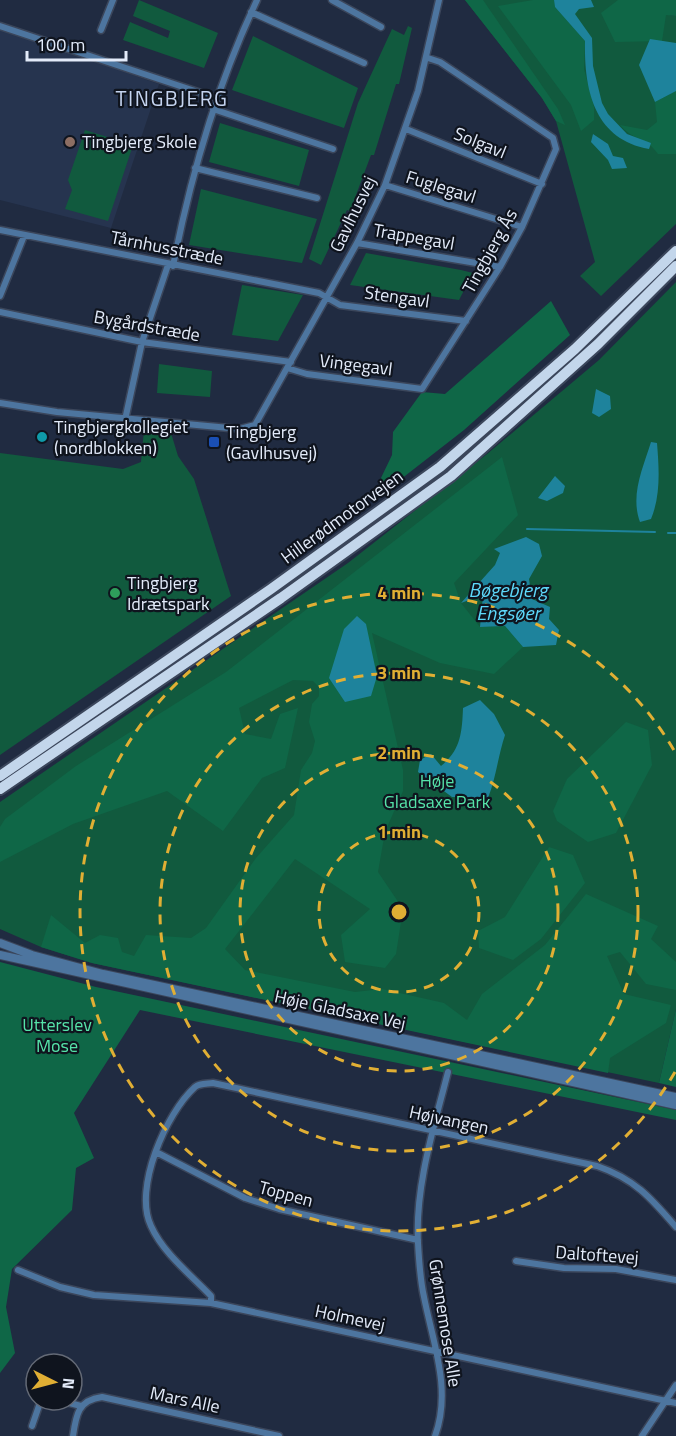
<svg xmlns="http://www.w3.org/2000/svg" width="676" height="1436" font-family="'Titillium Web',sans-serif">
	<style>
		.built { fill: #26344f }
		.green { fill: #115a3e }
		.forest { fill: #0f6747 }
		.water { fill: #1e839c }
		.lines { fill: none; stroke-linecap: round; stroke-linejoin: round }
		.stream { stroke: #1e839c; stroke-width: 2 }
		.minor-casing { stroke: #3b465b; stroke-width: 9 }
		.tertiary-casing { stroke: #3b465b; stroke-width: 10 }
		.motorway-casing { stroke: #3b465b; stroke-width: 14 }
		.minor { stroke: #4d759f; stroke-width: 6 }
		.tertiary { stroke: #4d759f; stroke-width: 8 }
		.motorway { stroke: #c3d6eb; stroke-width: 10 }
		.ring { fill: none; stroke: #e1af34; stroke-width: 3; stroke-dasharray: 10 8 }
		.education-dot { fill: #8d6e63; stroke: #0f141e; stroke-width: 2 }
		.culture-dot { fill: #0f9aa8; stroke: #0f141e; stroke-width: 2 }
		.transit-dot { fill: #1a4fb4; stroke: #0f141e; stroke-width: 2 }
		.leisure-dot { fill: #2e9e5b; stroke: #0f141e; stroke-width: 2 }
		.labels { text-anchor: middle; stroke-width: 4.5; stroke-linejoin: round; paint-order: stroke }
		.poi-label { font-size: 18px; fill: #e3ebfa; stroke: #0f141e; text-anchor: start }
		.street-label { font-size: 18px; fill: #e3ebfa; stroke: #0f141e }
		.park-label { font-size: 18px; fill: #56e3a9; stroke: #0f141e }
		.water-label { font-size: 20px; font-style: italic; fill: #5dd8fa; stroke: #0f141e }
		.quarter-label { font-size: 21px; letter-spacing: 1.5px; fill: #c5d4f0; stroke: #0f141e }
		.centre { fill: #e1af34; stroke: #0f141e; stroke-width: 3 }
		.ring-label { font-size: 18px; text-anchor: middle; font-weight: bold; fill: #e1af34; stroke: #0f141e; stroke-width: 4.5; stroke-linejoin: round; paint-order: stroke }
	</style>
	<rect width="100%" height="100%" fill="#202b41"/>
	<path class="built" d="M0 29 159 84 111 228 0 200Z"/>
	<path class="green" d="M139 0 218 33 204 68 123 40 130 22 168 38 170 31 133 16Z
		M465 0H638V10L676 16V224L601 296 580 276 595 262 556 121 542 98Z
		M408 26 412 28 399 84H396L374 155H371L350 211 347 210 321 265 309 259 358 103 392 29 404 35Z
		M253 36 358 88 344 128 232 90Z
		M220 123 309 150 299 186 209 162Z
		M85 130 133 145 108 221 65 209 72 190 68 180Z
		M201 189 317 219 302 263 189 245Z
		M366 253 461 270 473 273 459 300 350 285Z
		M676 282V1009L659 1083 92 963 41 947 0 929V802L348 563 487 454 599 360Z
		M242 285 303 295 278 341 232 335Z
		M159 364 212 371 210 397 157 393Z
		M144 430 171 433 178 456 194 479 231 596 0 755V453L123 469 141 462Z"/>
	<path class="forest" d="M465 0H483L558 109 565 125 556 121 542 98Z
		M533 0H554L555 7 585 41 584 69 594 107V120L581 131 571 105 498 6Z
		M618 0H676V16L666 15 662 41 615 42 601 13Z
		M676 91V154H658C646 136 633 141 620 125L647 130 657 122 655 102Z
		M551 301 570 335 464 430 378 497 380 480 392 455 393 432 422 392 445 394Z
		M502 457 518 515 454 583 461 603 480 627 505 626 523 647 494 674 440 663 372 633 403 770V791L385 832 378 872 403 909 396 954 385 968 345 962 341 935 370 909 295 859 225 949 245 970 355 992 382 989 444 1003 467 1020 482 994 545 945 586 894 658 926 651 939 676 962V990L646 984 620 952 607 956 624 994 671 1005 666 1023 610 1058 608 1073 92 963 41 947 51 915 85 943 100 935 118 938 122 952 134 956 146 935 191 938 206 928 256 858 294 815 301 770 312 753 315 741 309 722 312 704 319 696V687L313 681 293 680 239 708 245 734 271 739 280 714 298 708 285 768 262 778 223 831 167 791 73 824 0 862V827L5 819 76 766 226 672Z
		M626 722 648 730 652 765 616 833 588 842 557 821 553 811 567 779Z
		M549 847 573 855 585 883 541 939 513 960 479 948 478 931 505 917Z
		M0 962 96 987 676 1110V1120L140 1010 74 1113 94 1158 76 1168 72 1210 12 1269 6 1307 15 1353 0 1373Z
		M676 1009V1087L659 1083Z"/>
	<path class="water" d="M554 0H591L594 7 579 9 575 14 592 38 593 66 602 103 608 114 627 134 651 143 649 149C594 139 584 90 585 41L555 7Z
		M650 39 676 43V91L655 102 639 65Z
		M593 134 608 144 613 156 623 158 627 168 612 169 608 160 591 142Z
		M596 389 610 396 611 409 599 417 592 413Z
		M651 442 657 443C659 468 661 495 651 519L640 522C630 495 643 468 651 442Z
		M555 476 565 486 563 493 547 501 538 498Z
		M526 537 539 544 542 556 529 579 532 599 550 607 549 619 559 630 556 645 523 647 505 626 480 627 483 595 461 603 495 565 500 553 494 549Z
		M357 616 366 624 377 676 371 696 345 702 329 678 344 629Z
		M480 700 494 714 505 735C498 756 496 778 488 798L452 797 418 772 420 760 431 754 441 766C461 750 462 732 463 708Z"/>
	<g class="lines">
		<path class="stream" d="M527 529 655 532
			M668 533H676"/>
		<defs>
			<path id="minor" d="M332 0 381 27
				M251 12 364 63
				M0 26 216 98
				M101 30 113 0
				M213 109 333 149
				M406 129 542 184
				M195 168 317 198
				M385 185 522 227
				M0 230 319 293 340 305 466 321
				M357 243 500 267
				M173 266C191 174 217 85 257 0
				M0 296 24 236
				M0 312 142 342 291 362
				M287 368 307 374 422 389 500 267 522 227 556 149 553 138 440 62 428 58
				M0 403 57 412 240 429 255 425 357 243 385 185 418 91 439 0
				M125 420 142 342 168 265
				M156 1152 245 1198 279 1209 418 1240
				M516 1261 564 1268 616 1269 676 1280
				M18 1270 60 1287 94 1295 211 1303 676 1403
				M211 1303V1296C191 1275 163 1253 151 1226 133 1189 166 1113 195 1087 200 1083 207 1084 213 1083L597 1166C635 1179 651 1198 676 1227
				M58 1400 81 1406
				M32 1426 41 1400
				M73 1436C76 1415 78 1400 102 1397L279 1436
				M435 1436C452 1390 433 1343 424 1297 420 1279 419 1261 418 1243 415 1186 434 1127 448 1072
				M642 1436 676 1385"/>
			<path id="tertiary" d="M0 943 32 955 103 974 676 1097
				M0 955 676 1105"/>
			<path id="motorway" d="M0 776 271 589 440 467 575 349 676 251
				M0 789 281 598 451 476 598 344 676 266"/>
		</defs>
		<use href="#minor" class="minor-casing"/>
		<use href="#tertiary" class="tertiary-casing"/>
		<use href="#motorway" class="motorway-casing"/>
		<use href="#minor" class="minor"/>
		<use href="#tertiary" class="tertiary"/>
		<use href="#motorway" class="motorway"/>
	</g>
	<g class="ring">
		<circle cx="399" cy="912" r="80"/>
		<circle cx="399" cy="912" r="159"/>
		<circle cx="399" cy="912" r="239"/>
		<path d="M675 1072A319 319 0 1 1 675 752"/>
	</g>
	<circle class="education-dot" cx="70" cy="142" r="6"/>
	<circle class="culture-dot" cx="42" cy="437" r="6"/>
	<rect class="transit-dot" x="208" y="436" width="12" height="12" rx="3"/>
	<circle class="leisure-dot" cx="115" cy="593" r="6"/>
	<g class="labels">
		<g class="poi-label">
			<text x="82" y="148">Tingbjerg Skole</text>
			<text x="54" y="433">Tingbjergkollegiet<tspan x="54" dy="21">(nordblokken)</tspan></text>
			<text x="226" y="438">Tingbjerg<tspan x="226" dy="21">(Gavlhusvej)</tspan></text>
			<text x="127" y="589">Tingbjerg<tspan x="127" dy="21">Idrætspark</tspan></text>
		</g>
		<g class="street-label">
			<text transform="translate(480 143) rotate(22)" y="6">Solgavl</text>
			<text transform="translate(441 187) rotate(17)" y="6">Fuglegavl</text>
			<text transform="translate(353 214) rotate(-64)" y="6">Gavlhusvej</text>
			<text transform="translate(414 237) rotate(10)" y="6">Trappegavl</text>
			<text transform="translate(167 248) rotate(11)" y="6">Tårnhusstræde</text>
			<text transform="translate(490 251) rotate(-61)" y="6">Tingbjerg Ås</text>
			<text transform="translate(397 297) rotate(8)" y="6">Stengavl</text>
			<text transform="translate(147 326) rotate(10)" y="6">Bygårdstræde</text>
			<text transform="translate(356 365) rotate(7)" y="6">Vingegavl</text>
			<text transform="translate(342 517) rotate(-36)" y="6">Hillerødmotorvejen</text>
			<text transform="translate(340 1010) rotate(12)" y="6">Høje Gladsaxe Vej</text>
			<text transform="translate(449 1120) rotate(12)" y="6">Højvangen</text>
			<text transform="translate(286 1194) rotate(15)" y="6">Toppen</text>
			<text transform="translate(597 1255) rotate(4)" y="6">Daltoftevej</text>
			<text transform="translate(350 1318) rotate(12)" y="6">Holmevej</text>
			<text transform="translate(445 1323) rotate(81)" y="6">Grønnemose Alle</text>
			<text transform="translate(185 1400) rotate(12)" y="6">Mars Alle</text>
		</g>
		<g class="park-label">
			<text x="437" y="787">Høje<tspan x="437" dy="21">Gladsaxe Park</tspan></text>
			<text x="57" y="1031">Utterslev<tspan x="57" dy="21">Mose</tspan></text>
		</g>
		<g class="water-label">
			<text x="508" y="597">Bøgebjerg<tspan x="508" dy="23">Engsøer</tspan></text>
		</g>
		<g class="quarter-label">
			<text x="172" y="106">TINGBJERG</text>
		</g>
	</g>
	<circle cx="399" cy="912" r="9" class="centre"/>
	<g class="ring-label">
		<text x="399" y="599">4 min</text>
		<text x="399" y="679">3 min</text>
		<text x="399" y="759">2 min</text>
		<text x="399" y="838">1 min</text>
	</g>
	<g transform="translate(54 1382) rotate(96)"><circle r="28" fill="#0f141e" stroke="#646a76" stroke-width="1.5"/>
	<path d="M0-4.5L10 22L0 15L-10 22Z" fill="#e1af34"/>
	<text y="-9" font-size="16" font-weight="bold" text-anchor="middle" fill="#e3ebfa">N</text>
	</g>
	<path d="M27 51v9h99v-9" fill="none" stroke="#e3ebfa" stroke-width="3"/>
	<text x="36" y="51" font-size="18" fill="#e3ebfa" stroke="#0f141e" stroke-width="4.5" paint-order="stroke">100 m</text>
</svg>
